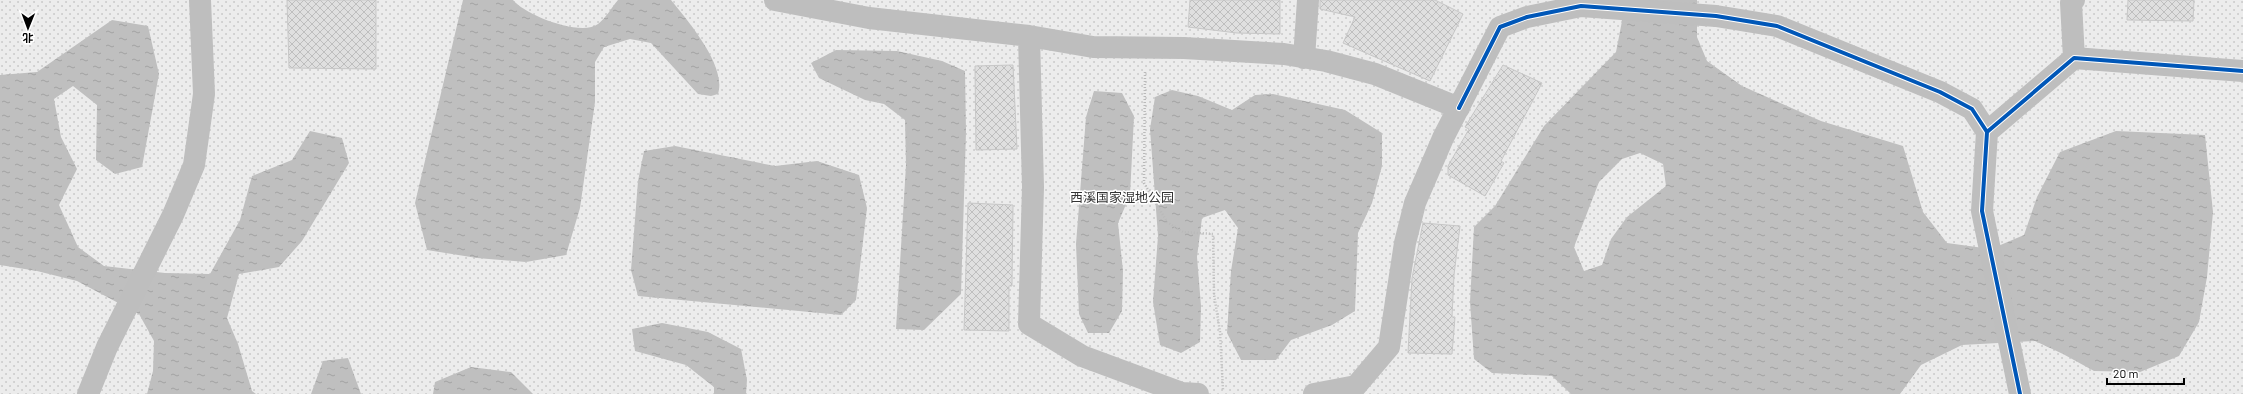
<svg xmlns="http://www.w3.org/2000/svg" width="2243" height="394" font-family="Barlow,'Noto Sans SC',sans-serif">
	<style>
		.grass { fill: url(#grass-dots) }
		.water { fill: url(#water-ripples); fill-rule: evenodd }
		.building { fill: url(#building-cross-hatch); stroke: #c7c7c7 }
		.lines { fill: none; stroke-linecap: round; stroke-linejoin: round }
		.path { stroke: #b9b9b9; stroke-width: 2.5; stroke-dasharray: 1 2; stroke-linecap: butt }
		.minor { stroke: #bebebe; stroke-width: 22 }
		.cycleway-casing { stroke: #fff; stroke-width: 6 }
		.cycleway { stroke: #0057b8; stroke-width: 4 }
		.labels { text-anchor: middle; stroke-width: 3; stroke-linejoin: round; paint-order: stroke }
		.park-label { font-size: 13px; fill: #333; stroke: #fff }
	</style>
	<defs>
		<pattern id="grass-dots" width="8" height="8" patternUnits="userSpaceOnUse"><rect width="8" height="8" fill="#ececec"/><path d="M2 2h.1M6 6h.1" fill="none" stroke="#c9c9c9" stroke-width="1.8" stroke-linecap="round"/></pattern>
		<pattern id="water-ripples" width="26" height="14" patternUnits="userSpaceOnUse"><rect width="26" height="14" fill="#bfbfbf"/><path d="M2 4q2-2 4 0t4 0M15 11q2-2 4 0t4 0" fill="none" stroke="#a2a2a2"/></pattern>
		<pattern id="building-cross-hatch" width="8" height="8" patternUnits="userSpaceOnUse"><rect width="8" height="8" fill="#dfdfdf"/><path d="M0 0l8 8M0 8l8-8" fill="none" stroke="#bebebe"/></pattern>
	</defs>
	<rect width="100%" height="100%" fill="#fff"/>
	<path class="grass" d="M0 0H2243V394H0Z"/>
	<path class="water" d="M463 0H513C525 15 581 37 598 24 606 18 612 7 618 0H671C688 21 727 66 718 94L711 96 698 94 651 43 630 39 604 47 595 62V102L580 208 566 255 526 262 477 258 427 250 415 203Z
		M1615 0H1697V37L1707 61 1742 86 1821 121 1903 146 1923 212 1947 243 1991 249 2024 235 2037 197 2060 152 2116 131 2205 135 2213 212 2207 277 2199 322 2179 356 2140 372 2094 371 2063 354 2035 341 1962 345 1921 365 1900 394H1571L1552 376 1492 373 1474 359 1470 302 1474 227 1495 206 1544 126 1616 52 1622 21ZM1640 153 1663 164 1666 186 1627 217 1611 239 1602 265 1584 271 1574 247 1599 182 1622 159Z
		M112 20 148 26 159 74 142 167 115 174 96 160 97 105 73 86 54 99 61 137 77 169 59 205 78 247 104 266 165 273 210 274 240 220 252 176 292 160 310 131 342 138 349 163 302 241 279 267 239 274 227 318 238 344 252 391 256 394H147L153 371 154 341 139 314 77 281 37 271 0 265V75L37 72Z
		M836 50 897 51 942 61 965 71 966 132 961 294 924 330 896 329 906 165 905 120 884 104 865 100 819 78 811 63Z
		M1172 90 1198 96 1232 110 1255 95 1273 94 1345 110 1382 133V166L1372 203 1358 233 1355 311 1332 325 1291 340 1276 360H1241L1227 333 1231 271 1238 228 1225 210 1202 218 1197 257 1201 306 1200 342 1181 353 1160 345 1153 302 1158 236 1150 129 1155 97Z
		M1094 91 1122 93 1134 116 1130 195 1118 223 1123 271 1122 311 1109 333H1088L1079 314 1076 244 1086 117Z
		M675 146 775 166 817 161 859 175 867 208 856 300 841 315 638 296 631 270 638 181 644 151Z
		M662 323 708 332 741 349 747 380 746 394H714V387L686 365 635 351 632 329Z
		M348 358 361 394H311L323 361Z
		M471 367 511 372 533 394H433L435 382Z"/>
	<path class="building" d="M287 0H376V69L289 68Z
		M1190 0H1280V34L1237 33 1188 27Z
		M1320 0H1435L1463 14 1430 81 1343 43 1355 17 1320 9Z
		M2128 0H2194L2193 21 2127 20Z
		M1013 65 1017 149 976 150 975 66Z
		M1503 65 1542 83 1501 161 1504 163 1485 196 1448 175V166L1469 129 1465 127Z
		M968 203 1013 205 1012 286H1009V331L964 330Z
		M1423 223 1460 226 1454 275 1452 317H1455L1452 354 1408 353 1412 278Z"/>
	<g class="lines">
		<path class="path" d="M1145 72 1144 183 1167 222 1183 232 1213 234 1214 294 1220 332 1223 390"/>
		<path class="minor" d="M775 0 869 18 1029 36 1093 47 1184 48 1284 54 1326 61 1375 74 1459 108
			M2074 0 2071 3 2074 58
			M1029 36 1033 187 1029 324 1082 356 1182 393 1198 394
			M1304 58 1308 0
			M1987 132 2074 58 2243 71
			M88 394 107 347 173 215 194 165 204 94 200 0
			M1314 394 1356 386 1389 347 1405 243 1415 203 1443 138 1500 27 1527 17 1581 6 1716 16 1777 26 1940 92 1972 109 1987 132 1982 211 2020 394"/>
		<defs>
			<path id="cycleway" d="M1459 108 1500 27 1527 17 1581 6 1716 16 1777 26 1940 92 1972 109 1987 132 1982 211 2020 394
				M1987 132 2074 58 2243 71"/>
		</defs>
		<use href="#cycleway" class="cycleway-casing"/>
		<use href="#cycleway" class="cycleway"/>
	</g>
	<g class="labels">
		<g class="park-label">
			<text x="1122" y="202">西溪国家湿地公园</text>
		</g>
	</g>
	<g transform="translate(28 28) rotate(181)" stroke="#ffffff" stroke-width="3" paint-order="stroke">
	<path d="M0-3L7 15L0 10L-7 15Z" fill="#000000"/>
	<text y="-6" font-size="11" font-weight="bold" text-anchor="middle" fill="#000000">北</text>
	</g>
	<path d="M2107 378v6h77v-6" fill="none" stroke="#000000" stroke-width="2"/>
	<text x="2113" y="378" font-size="12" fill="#000000" stroke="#ffffff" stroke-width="3" paint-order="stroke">20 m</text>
</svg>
